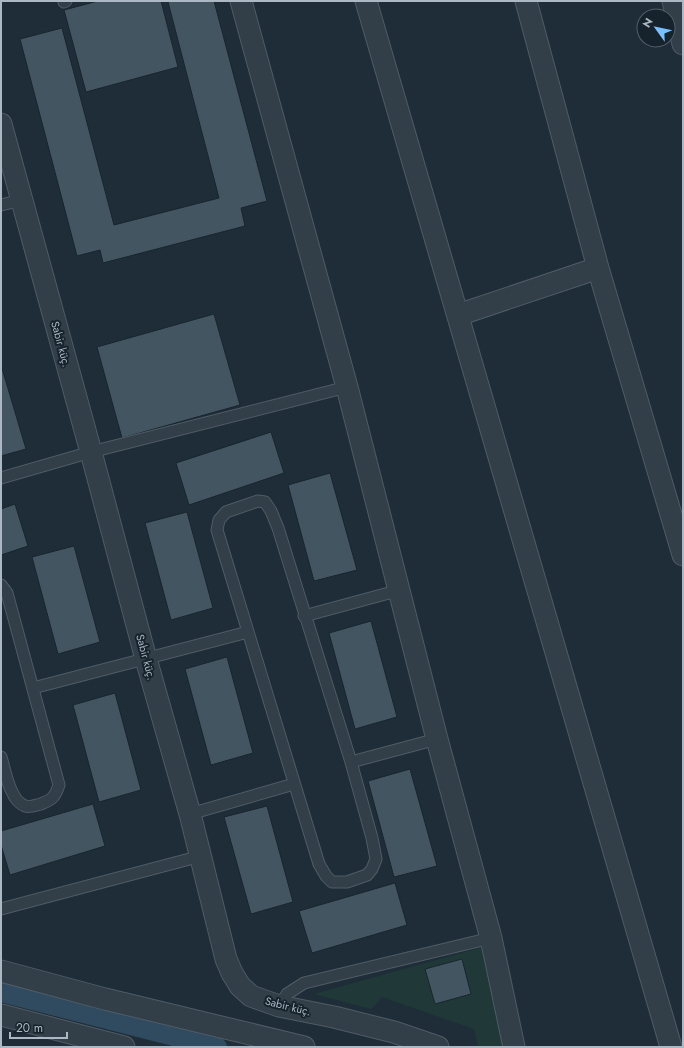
<svg xmlns="http://www.w3.org/2000/svg" width="684" height="1048" font-family="Jost,sans-serif">
	<style>
		.green { fill: #203938 }
		.lines { fill: none; stroke-linecap: round; stroke-linejoin: round }
		.canal { stroke: #304b60; stroke-width: 20 }
		.building { fill: #445562; stroke: #19252e }
		.lane-casing { stroke: #4f5c66; stroke-width: 13 }
		.street-casing { stroke: #4f5c66; stroke-width: 23 }
		.lane { stroke: #323e48; stroke-width: 11 }
		.street { stroke: #323e48; stroke-width: 21 }
		.labels { text-anchor: middle; stroke-width: 4; stroke-linejoin: round; paint-order: stroke }
		.street-label { font-size: 11px; fill: #acb9c5; stroke: #17232c }
	</style>
	<rect width="100%" height="100%" fill="#1e2d38"/>
	<path class="green" d="M483 947 504 1047H478L474 1029 382 997 371 1009 314 994Z"/>
	<g class="lines">
		<path class="canal" d="M1 992 217 1047"/>
	</g>
	<path class="building" d="M98 1H161L178 67 86 92 64 10Z
		M171 1H214L267 201 241 208 245 226 103 263 100 250 77 256 20 39 62 28 114 225 219 198 168 2Z
		M214 314 240 405 122 438 97 347Z
		M1 365 26 449 1 456Z
		M271 432 284 473 189 505 176 463Z
		M330 473 357 570 314 581 288 485Z
		M15 504 28 546 1 555V509Z
		M187 512 213 608 171 620 145 523Z
		M74 546 100 642 58 654 32 557Z
		M371 621 397 717 355 729 329 633Z
		M227 657 253 753 211 765 185 669Z
		M115 693 141 790 99 802 73 705Z
		M410 769 437 866 394 877 368 781Z
		M93 804 105 846 10 875 1 845V831Z
		M267 806 293 902 251 914 224 817Z
		M395 883 407 925 312 953 299 911Z
		M462 959 471 994 435 1004 425 969Z"/>
	<g class="lines">
		<defs>
			<path id="lane" d="M64 2 66 1
				M1 205 22 200
				M1 478 91 452 347 387
				M258 501 265 502 271 511 278 528 351 762 372 838 376 859 372 869 367 875 347 882H332L326 876 319 864 217 530 219 520 226 512Z
				M1 585 7 593 59 785C55 797 53 799 41 804 36 805 30 808 25 806 10 801 5 770 1 757
				M304 616 400 590
				M33 688 248 632
				M351 762 437 739
				M190 814 294 784
				M1 909 201 856
				M279 1006 287 994 304 983 491 938"/>
			<path id="street" d="M241 1 347 387 437 739 491 938 514 1047
				M366 1 671 1047
				M526 1 598 268 683 555
				M673 1 683 44
				M1 124 91 452 146 659 190 814 226 959 232 973 240 986 251 996 279 1006 334 1017 394 1032 438 1047
				M458 315 598 268
				M1 971 105 999 304 1047
				M1 1015 124 1047"/>
		</defs>
		<use href="#lane" class="lane-casing"/>
		<use href="#street" class="street-casing"/>
		<use href="#lane" class="lane"/>
		<use href="#street" class="street"/>
	</g>
	<g class="labels">
		<g class="street-label">
			<text transform="translate(61 344) rotate(75)" y="4">Sabir küç.</text>
			<text transform="translate(146 657) rotate(75)" y="4">Sabir küç.</text>
			<text transform="translate(288 1006) rotate(14)" y="4">Sabir küç.</text>
		</g>
	</g>
	<rect width="684" height="1048" fill="none" stroke="#acb9c5" stroke-width="4"/>
	<g transform="translate(656 28) rotate(303)"><circle r="19" fill="#17232c" stroke="#535f69"/>
	<path d="M0-3L7 15L0 10L-7 15Z" fill="#77bfff"/>
	<text y="-6" font-size="11" font-weight="bold" text-anchor="middle" fill="#acb9c5">N</text>
	</g>
	<path d="M10 1032v6h57v-6" fill="none" stroke="#acb9c5" stroke-width="2"/>
	<text x="16" y="1032" font-size="12" fill="#acb9c5" stroke="#17232c" stroke-width="3" paint-order="stroke">20 m</text>
</svg>
